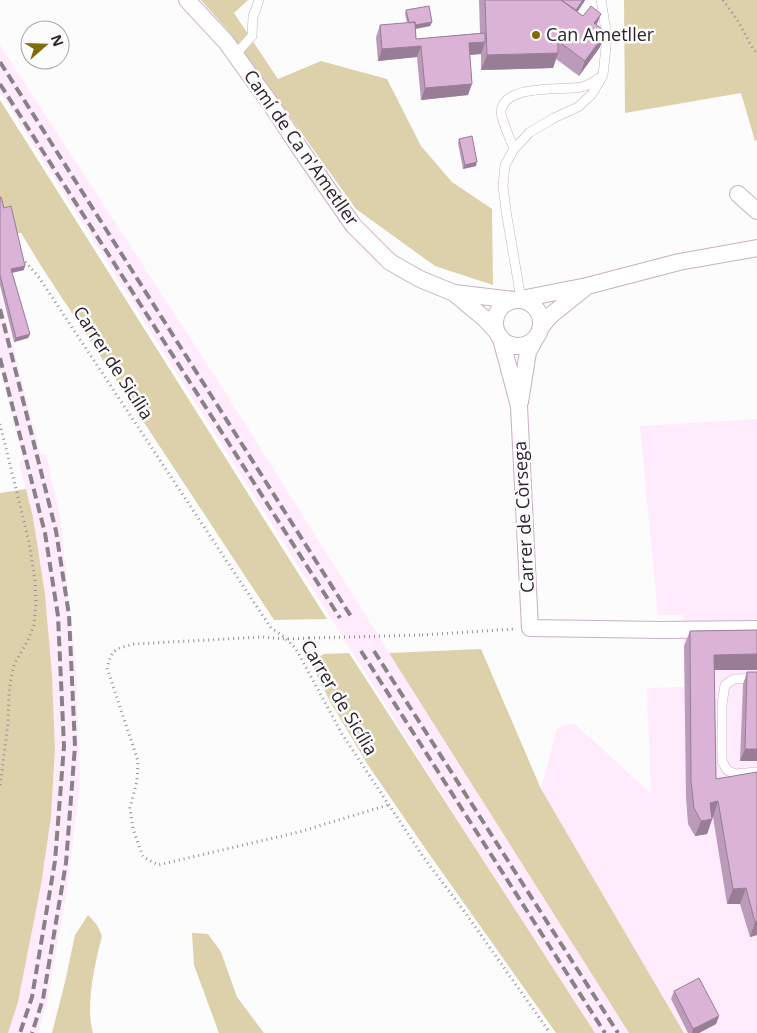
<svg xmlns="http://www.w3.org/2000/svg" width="757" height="1033" font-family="'Open Sans',sans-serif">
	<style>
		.built { fill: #ffebfc }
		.green { fill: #dcd1aa }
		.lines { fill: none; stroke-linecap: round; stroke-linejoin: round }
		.lane-casing { stroke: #c9afc6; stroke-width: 10 }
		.street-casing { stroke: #c9afc6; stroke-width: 18 }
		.path { stroke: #959195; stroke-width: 3; stroke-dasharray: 1 4; stroke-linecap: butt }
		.lane { stroke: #fff; stroke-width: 9 }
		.street { stroke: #fff; stroke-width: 16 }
		.rail { stroke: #878286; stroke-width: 4; stroke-dasharray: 10 5; stroke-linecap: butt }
		.path-bridge { stroke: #959195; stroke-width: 3; stroke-dasharray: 1 4; stroke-linecap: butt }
		.wall { fill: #bc9ab9 }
		.shaded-wall { fill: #997d96 }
		.building { fill: #dbb3d7; stroke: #997d96 }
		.poi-dot { fill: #826c08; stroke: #fbfcfb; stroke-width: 2 }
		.labels { text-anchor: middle; stroke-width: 5; stroke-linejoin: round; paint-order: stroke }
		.poi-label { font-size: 18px; fill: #2d232c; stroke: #fbfcfb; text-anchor: start }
		.street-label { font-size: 18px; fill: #2d232c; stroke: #fbfcfb }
	</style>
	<rect width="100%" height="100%" fill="#fbfcfb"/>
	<path class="built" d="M0 45 218 381 629 1033H592L0 92Z
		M0 295 41 455 46 454 60 517 76 666 80 782 67 890 47 1002 38 1033H8L18 1002 41 885 51 817 55 749 52 675 45 594 33 517 19 462 23 460 0 370Z
		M757 419V1033H684L541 789 557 728 574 723 651 794 647 688 685 687 683 615H658L640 426Z"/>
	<path class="green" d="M201 0H248L234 13 278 79 321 61 387 79 421 146 452 182 492 209 493 285 435 266 356 209 230 33Z
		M624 0H757V140L755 141 741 93 625 113Z
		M0 100 327 619 274 620 43 269 21 233H14L3 212 0 201Z
		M26 489 33 517 45 594 52 675 55 749 51 817 41 885 18 1002 8 1033H0V493Z
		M481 649 541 789 684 1033H629L389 653Z
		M349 653 595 1033H556L427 851 368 765 331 703 314 670V663L315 659 324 654Z
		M88 915 97 925 102 936C95 963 85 1006 93 1033H52L65 982 75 935Z
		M192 933 208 934 221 952 237 997 264 1033H219L194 965Z"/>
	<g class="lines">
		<defs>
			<path id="lane" d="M235 55 252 36 253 17 259 0
				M514 149C511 141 501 119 501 112 503 83 563 91 582 87 589 85 594 82 599 78
				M521 299 506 211 503 186 505 165 514 149 530 132 554 118 578 107 592 94 603 75 607 37 601 0
				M757 678 734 679 725 685 722 704V761L727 770 735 774 757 772"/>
			<path id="street" d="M187 0 226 42 270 103 301 150 353 225 390 262 420 279 454 293 514 300
				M738 194 757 211
				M454 293 484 318 497 332
				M521 299 587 286 679 262 757 248
				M495 323a23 23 0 1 1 46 0a23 23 0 1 1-46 0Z
				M541 327 550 316 586 287
				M501 339 519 406 530 628 662 630 757 629
				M520 402 528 352 535 339"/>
		</defs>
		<use href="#lane" class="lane-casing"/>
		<use href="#street" class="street-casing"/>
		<path class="path" d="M723 0 738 21 753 49 757 53
			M22 258 38 276 271 628C281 634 289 641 296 649L342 734 424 858 464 911 550 1033
			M0 424 29 542 35 581 36 604 34 625 28 640 14 665 11 678 9 692 8 723 0 787
			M422 635 514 629
			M309 638 286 639 262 637 134 644C116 649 112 648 107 668L138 761 137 781 130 808 133 829 143 857 158 865 299 832 388 805"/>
		<use href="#lane" class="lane"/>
		<use href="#street" class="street"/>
		<path class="rail" d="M0 62 352 618
			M0 84 340 618
			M0 309 56 531 69 615 75 746 66 863 43 999 32 1033
			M0 358 45 533 58 616 64 746 55 861 32 997 20 1033
			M361 651 605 1033
			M374 651 618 1033"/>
		<path class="path-bridge" d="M309 638 422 635"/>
	</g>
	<path class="wall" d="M479 0H585L577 12 597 25 600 47 579 76 556 59 553 68 481 70V54L470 55 468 95 421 100 417 57 378 61 376 37 380 25 407 23 405 14 406 10 432 22 430 26 416 29V39L480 33Z
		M459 139 476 166 463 169 458 143Z
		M0 197 4 208 24 270 12 273 30 334 28 338 14 342 0 285Z
		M757 630V670H714L716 779 757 772V935L750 937 740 904H727L713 817 707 834 695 836 688 824 686 797 684 646 690 631Z
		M747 672H757V761H740L743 684Z
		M674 991 719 1016 716 1024 699 1033H688L671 999Z"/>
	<path class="shaded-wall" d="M583 0H585L584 2 572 20 575 12Z
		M601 14 595 29 594 23Z
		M432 22 430 26 408 30 409 26Z
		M606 32 600 47 579 76 585 61Z
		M485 42 481 54 465 55 469 43Z
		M421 46 417 57 378 61 382 49Z
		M558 53 553 68 481 70 487 55Z
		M472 84 468 95 421 100 425 88Z
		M477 162 476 166 463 169 465 165Z
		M25 266 24 270 10 273 11 269Z
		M30 334 28 338 14 342 16 338Z
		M757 654V670H708L714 655Z
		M745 749H757V761H740Z
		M718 801 713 817 704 818 710 803Z
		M712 819 707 834 695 836 701 821Z
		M746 888 740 904H727L733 889Z
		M757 921V935L750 937 755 922Z
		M719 1016 716 1024 699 1033H692L693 1029Z"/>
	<path class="building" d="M485 0H561L583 16 591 6 601 14 594 23 606 32 585 61 558 41V53L487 55Z
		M561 0H583L576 10Z
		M429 6 432 22 415 25V22L409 23 406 10Z
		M415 22 416 39 485 33V42L469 43 472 84 425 88 421 46 382 49 380 25Z
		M472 136 477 162 465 165 459 139Z
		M0 197H1L4 208 11 206 25 266 11 269 30 334 16 338 0 275Z
		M757 630V654L714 655 716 779 757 772V921L755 922 746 888 733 889 718 801 710 803 712 819 701 821 694 808 691 781 690 631Z
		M747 672H757V749H745Z
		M699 978 719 1016 693 1029 674 991Z"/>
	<circle class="poi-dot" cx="536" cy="35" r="5"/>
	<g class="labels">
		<g class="poi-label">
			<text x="546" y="41">Can Ametller</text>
		</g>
		<g class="street-label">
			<text transform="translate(301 148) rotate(55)" y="6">Camí de Ca n'Ametller</text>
			<text transform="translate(113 363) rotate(57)" y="6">Carrer de Sicília</text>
			<text transform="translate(524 517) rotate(-93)" y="6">Carrer de Còrsega</text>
			<text transform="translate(339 698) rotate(59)" y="6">Carrer de Sicília</text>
		</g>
	</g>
	<g transform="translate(45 45) rotate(70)"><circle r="24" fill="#fbfcfb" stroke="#a9a5a8"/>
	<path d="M0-4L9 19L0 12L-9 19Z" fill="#826c08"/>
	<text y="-8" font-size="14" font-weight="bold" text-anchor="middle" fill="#2d232c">N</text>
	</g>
</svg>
